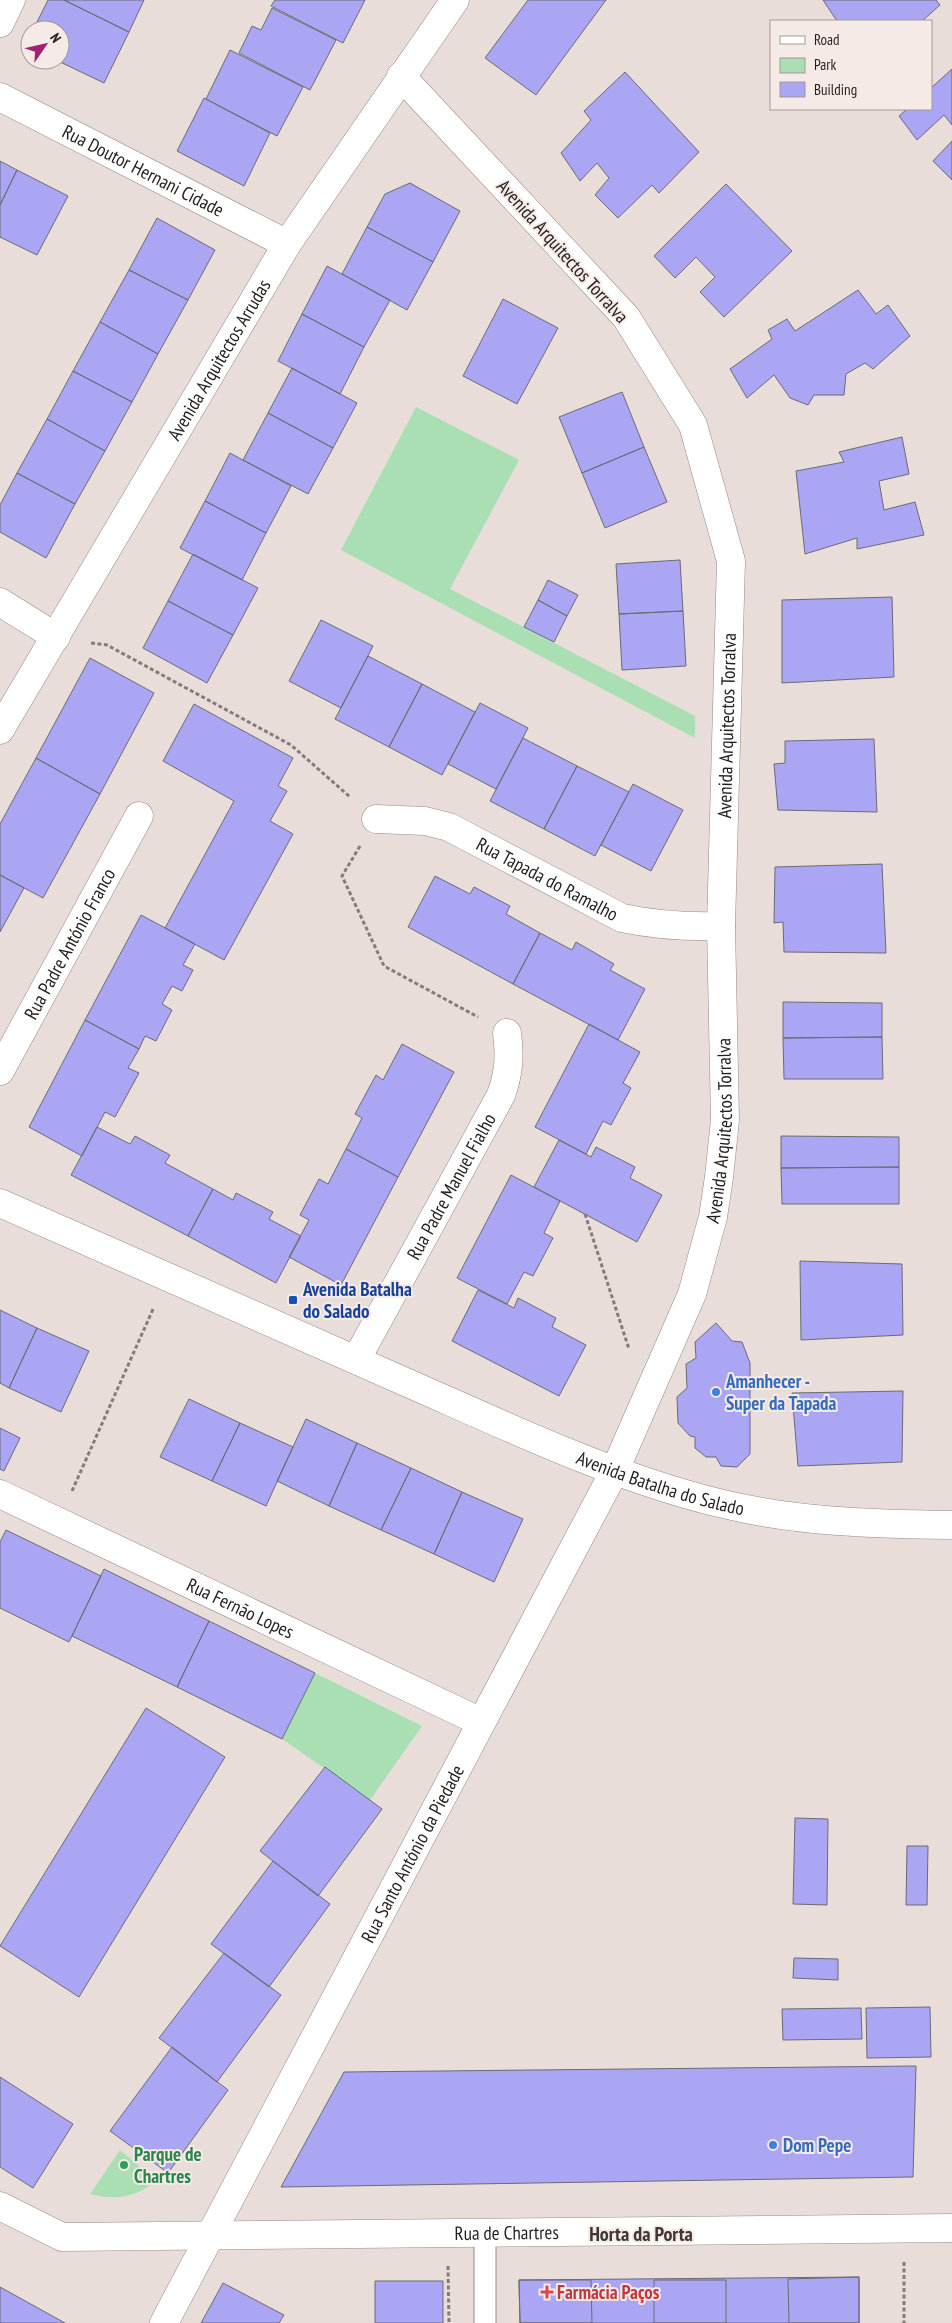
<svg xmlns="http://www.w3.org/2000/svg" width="952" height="2323" font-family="'PT Sans Narrow',sans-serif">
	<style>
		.green { fill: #a9dfb3 }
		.building { fill: #aaa6f3; stroke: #6b6b74 }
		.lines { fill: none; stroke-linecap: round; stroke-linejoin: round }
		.service-casing { stroke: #958a86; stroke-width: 23 }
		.minor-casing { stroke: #958a86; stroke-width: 29 }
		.path { stroke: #847c79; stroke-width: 3; stroke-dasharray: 4 2.5; stroke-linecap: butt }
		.service { stroke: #fff; stroke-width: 21 }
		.minor { stroke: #fff; stroke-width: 28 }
		.transit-dot { fill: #1a4fb4; stroke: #f6eae6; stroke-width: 2 }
		.shop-dot { fill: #3f7fe0; stroke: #f6eae6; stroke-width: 2 }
		.leisure-dot { fill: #2e9e5b; stroke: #f6eae6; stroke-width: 2 }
		.health-dot { fill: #e0444e; stroke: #f6eae6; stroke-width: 2 }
		.labels { text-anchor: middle; stroke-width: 4; stroke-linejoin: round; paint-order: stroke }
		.street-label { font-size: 19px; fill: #241f1e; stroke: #f6eae6 }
		.transit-label { font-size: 19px; font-weight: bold; fill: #164399; stroke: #f6eae6; text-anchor: start }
		.shop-label { font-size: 19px; font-weight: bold; fill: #366cbe; stroke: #f6eae6; text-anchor: start }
		.leisure-label { font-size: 19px; font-weight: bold; fill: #27864d; stroke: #f6eae6; text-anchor: start }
		.health-label { font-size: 19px; font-weight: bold; fill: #be3a42; stroke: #f6eae6; text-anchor: start }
		.neighbourhood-label { font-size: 20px; font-weight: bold; fill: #403633; stroke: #f6eae6 }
	</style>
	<rect width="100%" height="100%" fill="#e9ddd9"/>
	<path class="green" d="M416 407 519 460 450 589 695 716V738L341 550Z
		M315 1673 422 1726 370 1800 282 1739Z
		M120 2150 157 2181C135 2197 117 2201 90 2194Z"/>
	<path class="building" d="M48 0H64L129 32 104 83 56 60H60V30H33Z
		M64 0H144L129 32Z
		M275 0H365L343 43 271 6Z
		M528 0H606L536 95 485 58Z
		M823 0H936L940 5 922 21H837Z
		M272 8 336 40 310 90 239 53 252 26 261 30Z
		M230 50 303 87 277 136 206 99Z
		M952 69V125L944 115 917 140 899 116 907 109H931V88Z
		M625 72 699 152 659 193 652 185 618 218 595 195 609 178 597 163 580 181 561 153 591 120 584 111Z
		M204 98 270 133 244 186 177 151Z
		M952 141V180L933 161Z
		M0 161 17 170 0 205Z
		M17 170 68 196 37 255 0 237V205Z
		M410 183 460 211 433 262 367 227 385 194Z
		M726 184 792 251 724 317 700 292 715 277 696 257 675 278 654 256Z
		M157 218 215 250 188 300 129 270Z
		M367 227 433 262 407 310 342 274Z
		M327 266 390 300 364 347 302 314Z
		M129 270 188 300 158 354 100 322Z
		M858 290 876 314 888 305 910 336 873 369 865 363 846 374 844 395H814L808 405 790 398 774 375 747 398 730 369 772 339 768 330 787 319 795 331Z
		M503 299 558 328 517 404 463 376Z
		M302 314 364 347 340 394 278 361Z
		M100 322 158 354 132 402 73 371Z
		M292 368 357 403 333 448 268 413Z
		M73 371 132 402 105 451 47 419Z
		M622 392 644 447 582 473 559 417Z
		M268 413 333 448 308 494 243 460Z
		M47 419 105 451 75 504 17 473Z
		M902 437 909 474 879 481 884 510 915 502 924 535 857 549V538L805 554 796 471 844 462 839 452Z
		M644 447 667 502 605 528 582 473Z
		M230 453 291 486 266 533 205 501Z
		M17 473 75 504 46 558 0 532V505Z
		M205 501 266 533 242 580 180 548Z
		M193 554 258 588 233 635 168 601Z
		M680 560 683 611 619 614 616 564Z
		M548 580 578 595 567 616 538 600Z
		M892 597 894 677 782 683V600Z
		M538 600 567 616 554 642 524 627Z
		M168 601 233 635 207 683 143 648Z
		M683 611 686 666 622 670 619 614Z
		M321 620 373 646 341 708 289 681Z
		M368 656 422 684 389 747 335 719Z
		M90 658 154 693 100 794 36 758Z
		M422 684 475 712 442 775 389 747Z
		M480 703 528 728 496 789 448 764Z
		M194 704 293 758 278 786 287 791 270 821 293 834 224 960 165 928 234 801 163 761Z
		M523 738 577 766 544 829 490 801Z
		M874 739 877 812 778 810 774 764 785 763V741Z
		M36 758 100 794 43 898 0 875V824Z
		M577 766 629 792 595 856 544 829Z
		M633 784 683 810 651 871 601 845Z
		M882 864 886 953 784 952 783 922 774 923 775 867Z
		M0 875 24 888 0 932Z
		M435 876 470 894 474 887 510 906 506 914 540 933 513 984 408 927Z
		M141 915 195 944 183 965 193 970 182 991 172 986 162 1004 172 1010 156 1041 145 1036 139 1049 85 1020Z
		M540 933 572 950 576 942 614 964 610 970 645 989 618 1040 513 984Z
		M783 1002 882 1003V1037L783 1038Z
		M85 1020 139 1049 128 1068 139 1073 115 1117 105 1112 82 1156 29 1127Z
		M589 1024 640 1052 623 1083 631 1088 611 1125 603 1121 586 1154 535 1127Z
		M882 1037 883 1079H784L783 1038Z
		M402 1044 454 1072 398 1177 346 1149 362 1118 355 1114 376 1075 383 1080Z
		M97 1127 130 1144 135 1136 170 1155 165 1163 213 1189 188 1236 71 1175Z
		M781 1136 899 1137V1167L781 1168Z
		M559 1140 591 1157 596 1147 635 1167 630 1178 662 1195 637 1242 534 1187Z
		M346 1149 398 1177 341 1285 289 1257 309 1220 300 1215 319 1179 328 1184Z
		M899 1167V1204H782L781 1168Z
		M511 1175 560 1201 544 1233 553 1238 533 1276 524 1272 507 1304 457 1278Z
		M213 1189 233 1200 236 1193 273 1212 269 1219 301 1236 276 1283 188 1236Z
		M800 1261 902 1264 903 1335 801 1340Z
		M478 1290 514 1308 518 1298 556 1318 552 1327 586 1345 559 1396 452 1341Z
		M0 1310 37 1328 9 1388 0 1383Z
		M716 1323 732 1341 742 1342 750 1363V1454L737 1467 721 1466 716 1457H706L695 1448V1437L690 1436 678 1423 677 1397 687 1388 686 1364 696 1358 695 1342Z
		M37 1328 89 1351 61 1412 9 1388Z
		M903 1391 902 1462 798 1466 792 1393Z
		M189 1399 240 1423 212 1481 160 1457Z
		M306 1419 357 1443 329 1506 277 1481Z
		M240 1423 293 1447 266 1506 212 1481Z
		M0 1428 20 1438 4 1471 0 1469Z
		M357 1443 411 1468 381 1530 329 1506Z
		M411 1468 462 1492 434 1554 381 1530Z
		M462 1492 523 1519 494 1582 434 1554Z
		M6 1530 101 1576 69 1642 0 1608V1542Z
		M104 1569 209 1621 177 1687 72 1636Z
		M209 1621 315 1673 282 1739 177 1687Z
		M146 1708 225 1757 79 1997 0 1946Z
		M325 1767 382 1809 318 1896 260 1851Z
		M795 1818 828 1819 827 1905 793 1904Z
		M907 1846H928L927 1905H906Z
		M273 1861 330 1904 269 1987 211 1944Z
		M224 1953 281 1995 217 2082 159 2038Z
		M794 1958 838 1959V1980L793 1978Z
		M930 2007 931 2057 867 2058 866 2008Z
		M861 2008 862 2039 783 2040 782 2009Z
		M172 2047 228 2090 168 2173 110 2131Z
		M916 2066 913 2177 281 2187 344 2072Z
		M0 2077 73 2124 33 2188 0 2167Z
		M859 2277V2323H520L519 2280Z
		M859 2277V2323H789L788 2279Z
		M519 2280H591L592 2323H520Z
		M654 2280H726V2323H654Z
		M375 2281H443V2323H375Z
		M223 2283 284 2315 279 2323H201Z
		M0 2287 65 2323H0Z"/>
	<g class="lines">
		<defs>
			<path id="service" d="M485 2233V2323"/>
			<g id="minor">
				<path d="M0 23 11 0"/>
				<path id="s1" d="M0 97 287 244"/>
				<path d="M0 602 56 637"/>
				<path id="s2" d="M0 730 287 244 455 0"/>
				<path id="s3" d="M376 819 425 821 449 827 622 918C655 925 687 927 721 926"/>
				<path id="s4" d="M0 1071 139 816"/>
				<path id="s5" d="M0 1203C134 1262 268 1321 401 1380 504 1425 609 1476 719 1503 795 1522 874 1524 952 1525"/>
				<path id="s6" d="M356 1360 501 1095C509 1073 510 1056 507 1033"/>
				<path id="s7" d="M0 1494 481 1722"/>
				<path id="s8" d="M0 2206 62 2237 952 2228"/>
				<path id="s9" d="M164 2323 615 1470 692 1294 713 1217 719 1177 725 1120 721 926 731 561 693 425 626 317 401 76"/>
			</g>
		</defs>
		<use href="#service" class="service-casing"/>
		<use href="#minor" class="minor-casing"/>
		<path class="path" d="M91 643 107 645 291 745 350 797
			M360 846 342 876 384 966 478 1017
			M585 1214 629 1349
			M72 1491 154 1307
			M904 2262V2323
			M448 2266 449 2323"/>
		<use href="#service" class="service"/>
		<use href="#minor" class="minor"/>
	</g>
	<rect class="transit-dot" x="288" y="1295" width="10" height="10" rx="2.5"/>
	<g class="shop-dot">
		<circle cx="716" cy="1392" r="5"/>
		<circle cx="773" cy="2145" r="5"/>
	</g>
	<circle class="leisure-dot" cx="124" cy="2165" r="5"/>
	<path class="health-dot" d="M544.5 2284.5h5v5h5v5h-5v5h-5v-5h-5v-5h5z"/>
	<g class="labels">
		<g class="street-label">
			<text dy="7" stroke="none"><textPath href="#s1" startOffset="161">Rua Doutor Hernani Cidade</textPath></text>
			<text transform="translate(563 251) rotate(48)" y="7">Avenida Arquitectos Torralva</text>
			<text dy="7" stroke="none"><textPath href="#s2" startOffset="430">Avenida Arquitectos Arrudas</textPath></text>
			<text dy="7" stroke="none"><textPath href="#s9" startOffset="1729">Avenida Arquitectos Torralva</textPath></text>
			<text dy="7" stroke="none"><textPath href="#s3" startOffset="185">Rua Tapada do Ramalho</textPath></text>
			<text dy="7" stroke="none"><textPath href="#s4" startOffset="145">Rua Padre António Franco</textPath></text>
			<text dy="7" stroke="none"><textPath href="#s9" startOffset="1324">Avenida Arquitectos Torralva</textPath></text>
			<text dy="7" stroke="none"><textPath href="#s6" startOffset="198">Rua Padre Manuel Fialho</textPath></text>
			<text dy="7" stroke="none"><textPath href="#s5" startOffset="718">Avenida Batalha do Salado</textPath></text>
			<text dy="7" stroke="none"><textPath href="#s7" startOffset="266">Rua Fernão Lopes</textPath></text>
			<text dy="7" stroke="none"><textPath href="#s9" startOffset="531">Rua Santo António da Piedade</textPath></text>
			<text dy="7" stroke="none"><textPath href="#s8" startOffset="514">Rua de Chartres</textPath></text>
		</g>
		<g class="transit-label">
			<text x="303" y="1296">Avenida Batalha<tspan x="303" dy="22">do Salado</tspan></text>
		</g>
		<g class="shop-label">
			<text x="726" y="1388">Amanhecer -<tspan x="726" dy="22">Super da Tapada</tspan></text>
			<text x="783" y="2152">Dom Pepe</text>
		</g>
		<g class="leisure-label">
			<text x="134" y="2161">Parque de<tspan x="134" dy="22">Chartres</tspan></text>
		</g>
		<g class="health-label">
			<text x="557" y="2299">Farmácia Paços</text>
		</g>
		<g class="neighbourhood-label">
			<text x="641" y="2241">Horta da Porta</text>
		</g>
	</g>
	<rect x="770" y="20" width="162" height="90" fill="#f6eae6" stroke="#a29996"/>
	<rect x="780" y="36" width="25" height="8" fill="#ffffff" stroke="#a29996"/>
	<text x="814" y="45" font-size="15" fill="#241f1e">Road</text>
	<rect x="780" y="58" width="25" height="15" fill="#a9dfb3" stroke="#a29996"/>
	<text x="814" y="70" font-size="15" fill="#241f1e">Park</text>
	<rect x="780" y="82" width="25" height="15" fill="#aaa6f3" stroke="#a29996"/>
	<text x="814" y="95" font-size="15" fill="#241f1e">Building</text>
	<g transform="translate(45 45) rotate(56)"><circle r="24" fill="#f6eae6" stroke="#a29996"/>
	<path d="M0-4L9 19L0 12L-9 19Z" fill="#a22172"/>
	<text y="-8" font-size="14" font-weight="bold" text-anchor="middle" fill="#241f1e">N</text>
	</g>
</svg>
